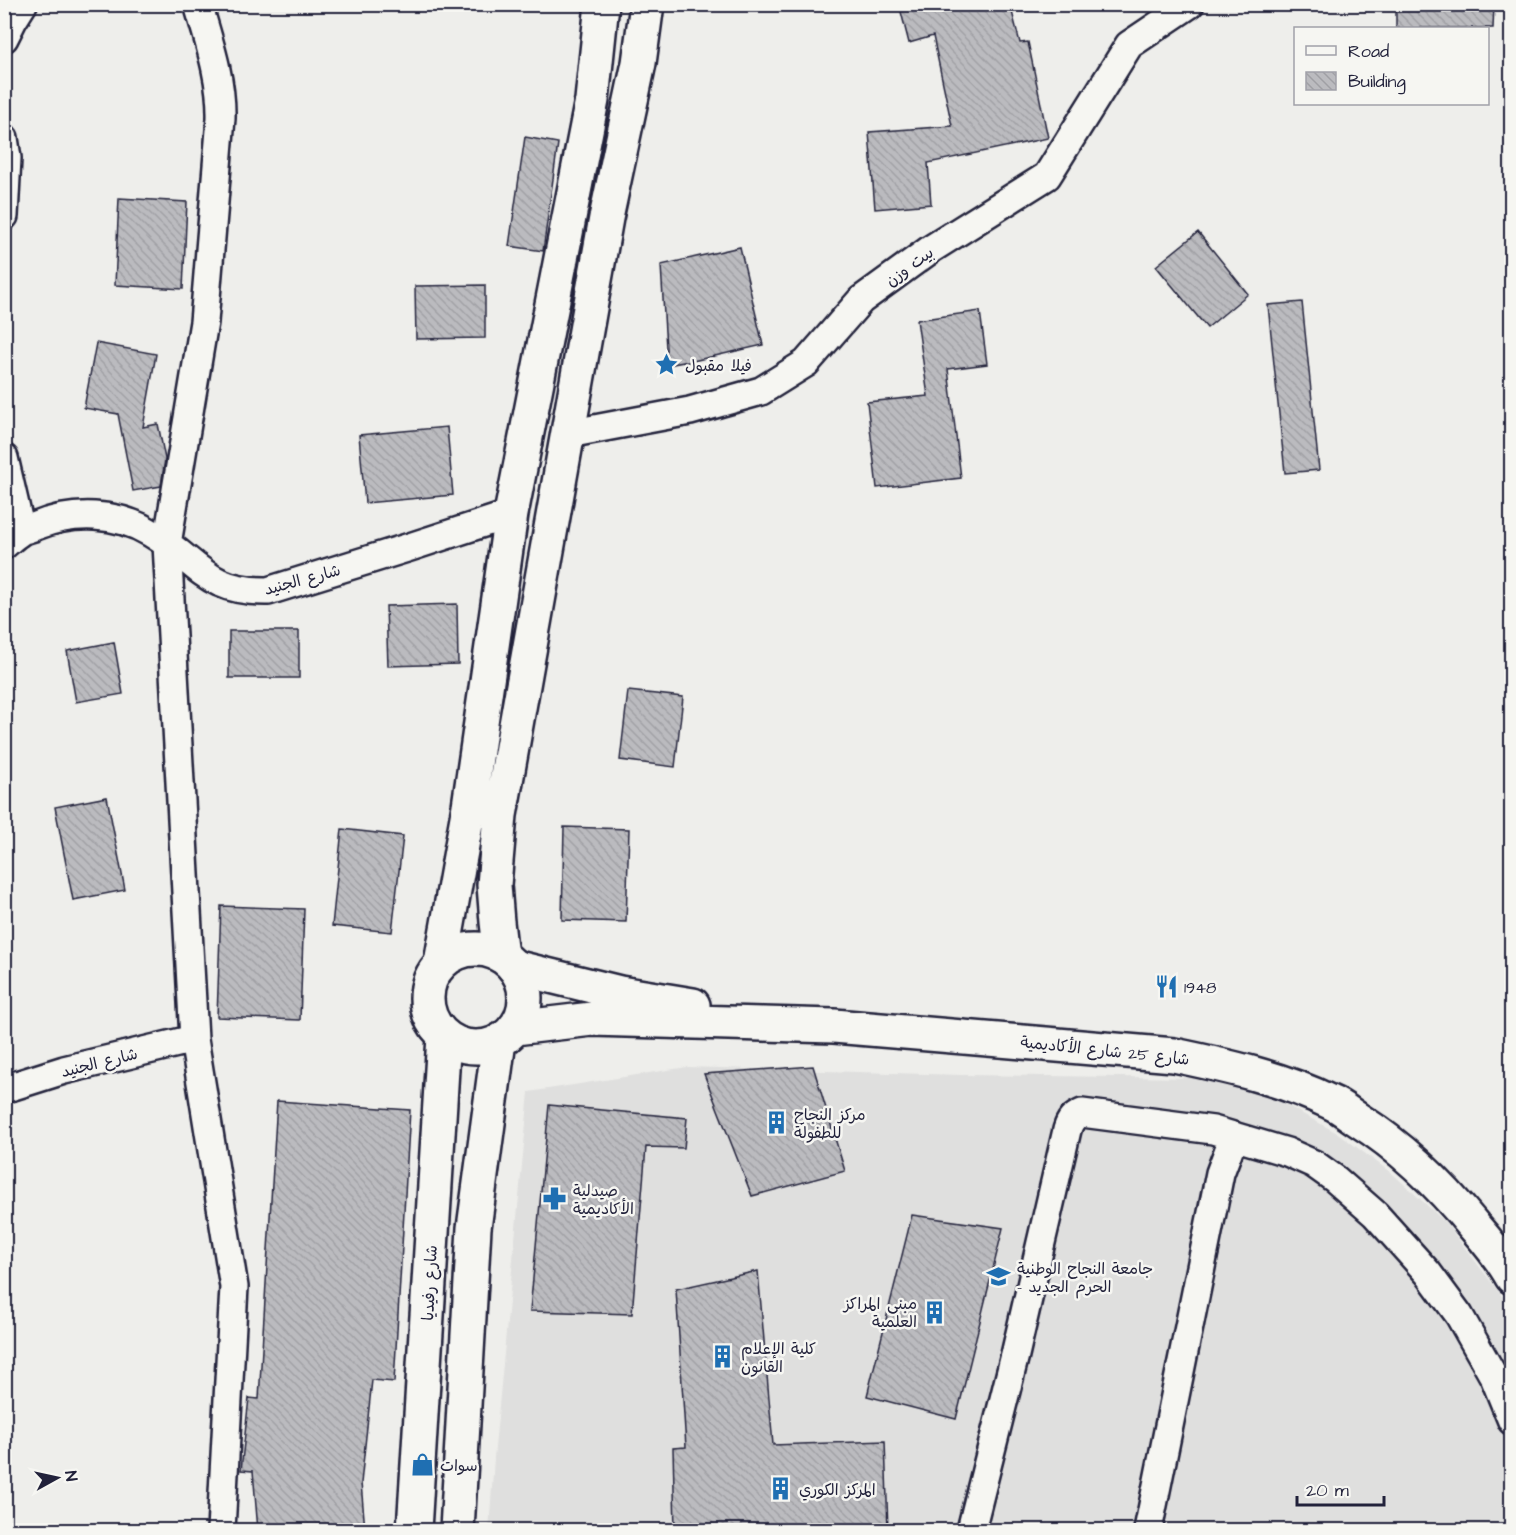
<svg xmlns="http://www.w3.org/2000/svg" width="1516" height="1535" font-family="'Architects Daughter','Playpen Sans Arabic',sans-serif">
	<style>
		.built { fill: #dfdfde }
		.building { fill: url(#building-back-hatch); stroke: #22223b; stroke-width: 1.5 }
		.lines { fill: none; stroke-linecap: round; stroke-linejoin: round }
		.minor-casing { stroke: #22223b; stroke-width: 32 }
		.tertiary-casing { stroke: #22223b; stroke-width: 38 }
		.secondary-casing { stroke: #22223b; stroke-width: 38 }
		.minor { stroke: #f6f6f2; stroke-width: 27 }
		.tertiary { stroke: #f6f6f2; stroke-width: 33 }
		.secondary { stroke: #f6f6f2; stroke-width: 33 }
		.labels { text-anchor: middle; stroke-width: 5; stroke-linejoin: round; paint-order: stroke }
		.street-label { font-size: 16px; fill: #22223b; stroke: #f6f6f2 }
		.poi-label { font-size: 16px; fill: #22223b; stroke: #f6f6f2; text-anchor: start }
	</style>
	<defs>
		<pattern id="building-back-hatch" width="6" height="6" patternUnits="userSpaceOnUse" patternTransform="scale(1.5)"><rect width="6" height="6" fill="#bbbbbf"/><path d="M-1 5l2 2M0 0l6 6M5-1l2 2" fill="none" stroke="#a0a0a5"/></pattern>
	</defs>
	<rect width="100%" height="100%" fill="#eeeeeb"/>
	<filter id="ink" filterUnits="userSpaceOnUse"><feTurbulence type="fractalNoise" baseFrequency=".0167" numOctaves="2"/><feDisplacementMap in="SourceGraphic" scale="12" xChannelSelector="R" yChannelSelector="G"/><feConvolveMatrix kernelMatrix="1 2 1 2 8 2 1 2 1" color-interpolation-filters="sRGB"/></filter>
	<g filter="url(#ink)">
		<path class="built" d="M687 1067 961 1075 1193 1078 1261 1094 1281 1102 1339 1134 1394 1175 1445 1222 1505 1300 1511 1313V1530H489L494 1458 529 1092Z"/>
		<path class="building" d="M899 4H1010L1020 43 1028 42 1048 138 928 163 931 204 875 209 869 132 952 126 933 36 909 43Z
			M1396 4H1494L1493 28H1396Z
			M525 137 558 143 543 251 509 246Z
			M119 198 187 202 183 289 115 285Z
			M1198 232 1248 294 1207 328 1156 266Z
			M740 247 763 345 684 363V362L667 365 661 265Z
			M485 285V338L416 339 415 286Z
			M1302 302 1319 470 1285 473 1268 305Z
			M980 311 987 364 948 369 961 478 877 488 867 402 928 396 917 320Z
			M96 343 156 354 143 427 158 424 165 459 161 486 133 491 118 414 84 408Z
			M447 427 453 495 365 503 359 435Z
			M457 604 458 664 388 666 386 606Z
			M229 631H299V678H229Z
			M114 642 123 694 76 702 67 651Z
			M628 691 683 697 675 767 620 760Z
			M107 797 125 890 73 900 55 807Z
			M564 827 629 829 626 922 562 920Z
			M342 829 403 836 392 932 332 926Z
			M221 906 304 909 300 1020 217 1017Z
			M813 1066 845 1171 752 1196 704 1074Z
			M277 1101 410 1110 394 1382 372 1380 361 1483 365 1530H258L253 1471 241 1470 249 1398 259 1399Z
			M549 1105 687 1118 684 1148 646 1147 632 1314 530 1311Z
			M912 1215 1003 1228 956 1419 867 1396Z
			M758 1271 773 1445 885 1441 888 1530H675L673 1448 686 1447 676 1289Z"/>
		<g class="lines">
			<defs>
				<path id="minor" d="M198 4C209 42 222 79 221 118L204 322 167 544 194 1039 234 1287 221 1530
					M4 38 13 20 23 4
					M4 138 7 158 4 216
					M568 434 690 411 761 391 806 363 861 300 931 249 1047 176 1129 45 1190 4
					M4 458 21 531
					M4 545C9 541 14 536 19 533 23 529 30 529 36 526 73 511 117 512 151 533 198 561 205 592 268 591L410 547 511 514
					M4 1089 64 1070 194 1039
					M971 1530 1015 1355 1067 1130C1070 1120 1073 1117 1082 1113L1213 1130 1287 1152 1314 1164 1335 1179 1375 1214 1428 1273 1459 1315 1494 1377 1512 1421
					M1148 1530 1220 1173 1234 1136"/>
				<path id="tertiary" d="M514 967 620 993 693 1005
					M515 1028 592 1019 834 1026 1174 1055C1227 1066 1281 1078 1330 1102 1340 1106 1348 1113 1357 1119 1403 1148 1440 1184 1474 1226 1488 1242 1502 1259 1512 1277"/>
				<path id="secondary" d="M427 998a49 49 0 1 1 98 0a49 49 0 1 1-98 0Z
					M501 956 497 922 494 885 500 815 606 218 639 63 647 4
					M441 963 469 806 511 514 592 100 602 4
					M414 1530 444 1036
					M457 1530 474 1228 499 1041"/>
			</defs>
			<use href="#minor" class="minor-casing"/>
			<use href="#tertiary" class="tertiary-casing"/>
			<use href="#secondary" class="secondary-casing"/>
			<use href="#minor" class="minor"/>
			<use href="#tertiary" class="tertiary"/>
			<use href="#secondary" class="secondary"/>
		</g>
	</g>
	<defs>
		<symbol id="sight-bare" viewBox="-9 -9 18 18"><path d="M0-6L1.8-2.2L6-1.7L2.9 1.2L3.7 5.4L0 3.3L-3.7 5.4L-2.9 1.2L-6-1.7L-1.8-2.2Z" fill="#1f6fb2" stroke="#f6f6f2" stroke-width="2.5" paint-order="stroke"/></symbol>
		<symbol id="restaurant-bare" viewBox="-9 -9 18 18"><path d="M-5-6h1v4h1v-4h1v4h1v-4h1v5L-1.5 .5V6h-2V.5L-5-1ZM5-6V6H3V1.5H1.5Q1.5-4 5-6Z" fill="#1f6fb2" stroke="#f6f6f2" stroke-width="2.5" paint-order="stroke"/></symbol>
		<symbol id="building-bare" viewBox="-9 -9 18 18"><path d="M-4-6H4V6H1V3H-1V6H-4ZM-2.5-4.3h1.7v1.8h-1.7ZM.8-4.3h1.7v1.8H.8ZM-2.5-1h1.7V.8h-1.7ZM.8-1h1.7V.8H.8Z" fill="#1f6fb2" stroke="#f6f6f2" stroke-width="2.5" paint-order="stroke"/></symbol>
		<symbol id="pharmacy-bare" viewBox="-9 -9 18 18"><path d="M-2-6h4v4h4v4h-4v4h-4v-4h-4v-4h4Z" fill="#1f6fb2" stroke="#f6f6f2" stroke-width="2.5" paint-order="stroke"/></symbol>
		<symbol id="university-bare" viewBox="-9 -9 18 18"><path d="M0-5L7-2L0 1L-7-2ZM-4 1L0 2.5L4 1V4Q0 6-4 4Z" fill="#1f6fb2" stroke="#f6f6f2" stroke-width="2.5" paint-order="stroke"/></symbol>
		<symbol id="shop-bare" viewBox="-9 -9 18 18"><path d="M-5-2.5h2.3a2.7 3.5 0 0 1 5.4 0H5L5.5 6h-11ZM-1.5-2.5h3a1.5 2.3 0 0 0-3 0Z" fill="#1f6fb2" stroke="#f6f6f2" stroke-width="2.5" paint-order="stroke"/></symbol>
	</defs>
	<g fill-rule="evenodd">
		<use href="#sight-bare" x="650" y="348" width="33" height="33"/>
		<use href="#restaurant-bare" x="1150" y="970" width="33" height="33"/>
		<use href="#building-bare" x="760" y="1106" width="33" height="33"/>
		<use href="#pharmacy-bare" x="538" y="1182" width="33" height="33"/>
		<use href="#university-bare" x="982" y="1260" width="33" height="33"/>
		<use href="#building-bare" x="918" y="1296" width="33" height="33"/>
		<use href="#building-bare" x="706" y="1340" width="33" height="33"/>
		<use href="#shop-bare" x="406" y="1448" width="33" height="33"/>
		<use href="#building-bare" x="764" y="1472" width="33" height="33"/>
	</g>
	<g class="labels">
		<g class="street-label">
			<text transform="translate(909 266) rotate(-36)" y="6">بيت وزن</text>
			<text transform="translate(302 579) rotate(-15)" y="6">شارع الجنيد</text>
			<text transform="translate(1105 1050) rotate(6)" y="6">شارع 25 شارع الأكاديمية</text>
			<text transform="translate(99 1062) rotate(-14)" y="6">شارع الجنيد</text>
			<text transform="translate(429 1283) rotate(-87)" y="6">شارع رفيديا</text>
		</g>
		<g class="poi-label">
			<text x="685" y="371">فيلا مقبول</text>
			<text x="1184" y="993">1948</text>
			<text x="794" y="1120">مركز النجاح<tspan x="794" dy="18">للطفولة</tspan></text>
			<text x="573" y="1196">صيدلية<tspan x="573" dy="18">الأكاديمية</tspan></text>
			<text x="1017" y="1274">جامعة النجاح الوطنية<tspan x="1017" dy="18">- الحرم الجديد</tspan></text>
			<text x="917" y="1309" text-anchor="end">مبنى المراكز<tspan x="917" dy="18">العلمية</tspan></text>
			<text x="741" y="1354">كلية الإعلام<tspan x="741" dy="18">القانون</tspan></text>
			<text x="440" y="1471">سوات</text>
			<text x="799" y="1495">المركز الكوري</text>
		</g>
	</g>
	<rect width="1516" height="1535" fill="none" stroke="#f6f6f2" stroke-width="24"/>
	<rect x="12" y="12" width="1492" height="1511" fill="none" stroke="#22223b" stroke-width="2" filter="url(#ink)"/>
	<rect x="1294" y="27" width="195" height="78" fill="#f6f6f2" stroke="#a1a1a9" stroke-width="1.5"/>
	<rect x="1306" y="46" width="30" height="9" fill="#f6f6f2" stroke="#a1a1a9" stroke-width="1.5"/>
	<text x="1348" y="57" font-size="18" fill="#22223b">Road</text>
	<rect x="1306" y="72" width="30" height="18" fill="url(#building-back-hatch)" stroke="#a1a1a9" stroke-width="1.5"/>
	<text x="1348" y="87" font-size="18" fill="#22223b">Building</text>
	<g transform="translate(57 1478) rotate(82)" stroke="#f6f6f2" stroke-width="4.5" paint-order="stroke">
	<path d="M0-4.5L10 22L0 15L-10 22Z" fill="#22223b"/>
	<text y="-9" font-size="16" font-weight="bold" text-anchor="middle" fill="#22223b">N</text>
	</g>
	<path d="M1297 1496v9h87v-9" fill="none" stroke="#22223b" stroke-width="3"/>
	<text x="1306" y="1496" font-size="18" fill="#22223b" stroke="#f6f6f2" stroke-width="4.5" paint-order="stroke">20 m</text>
</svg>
